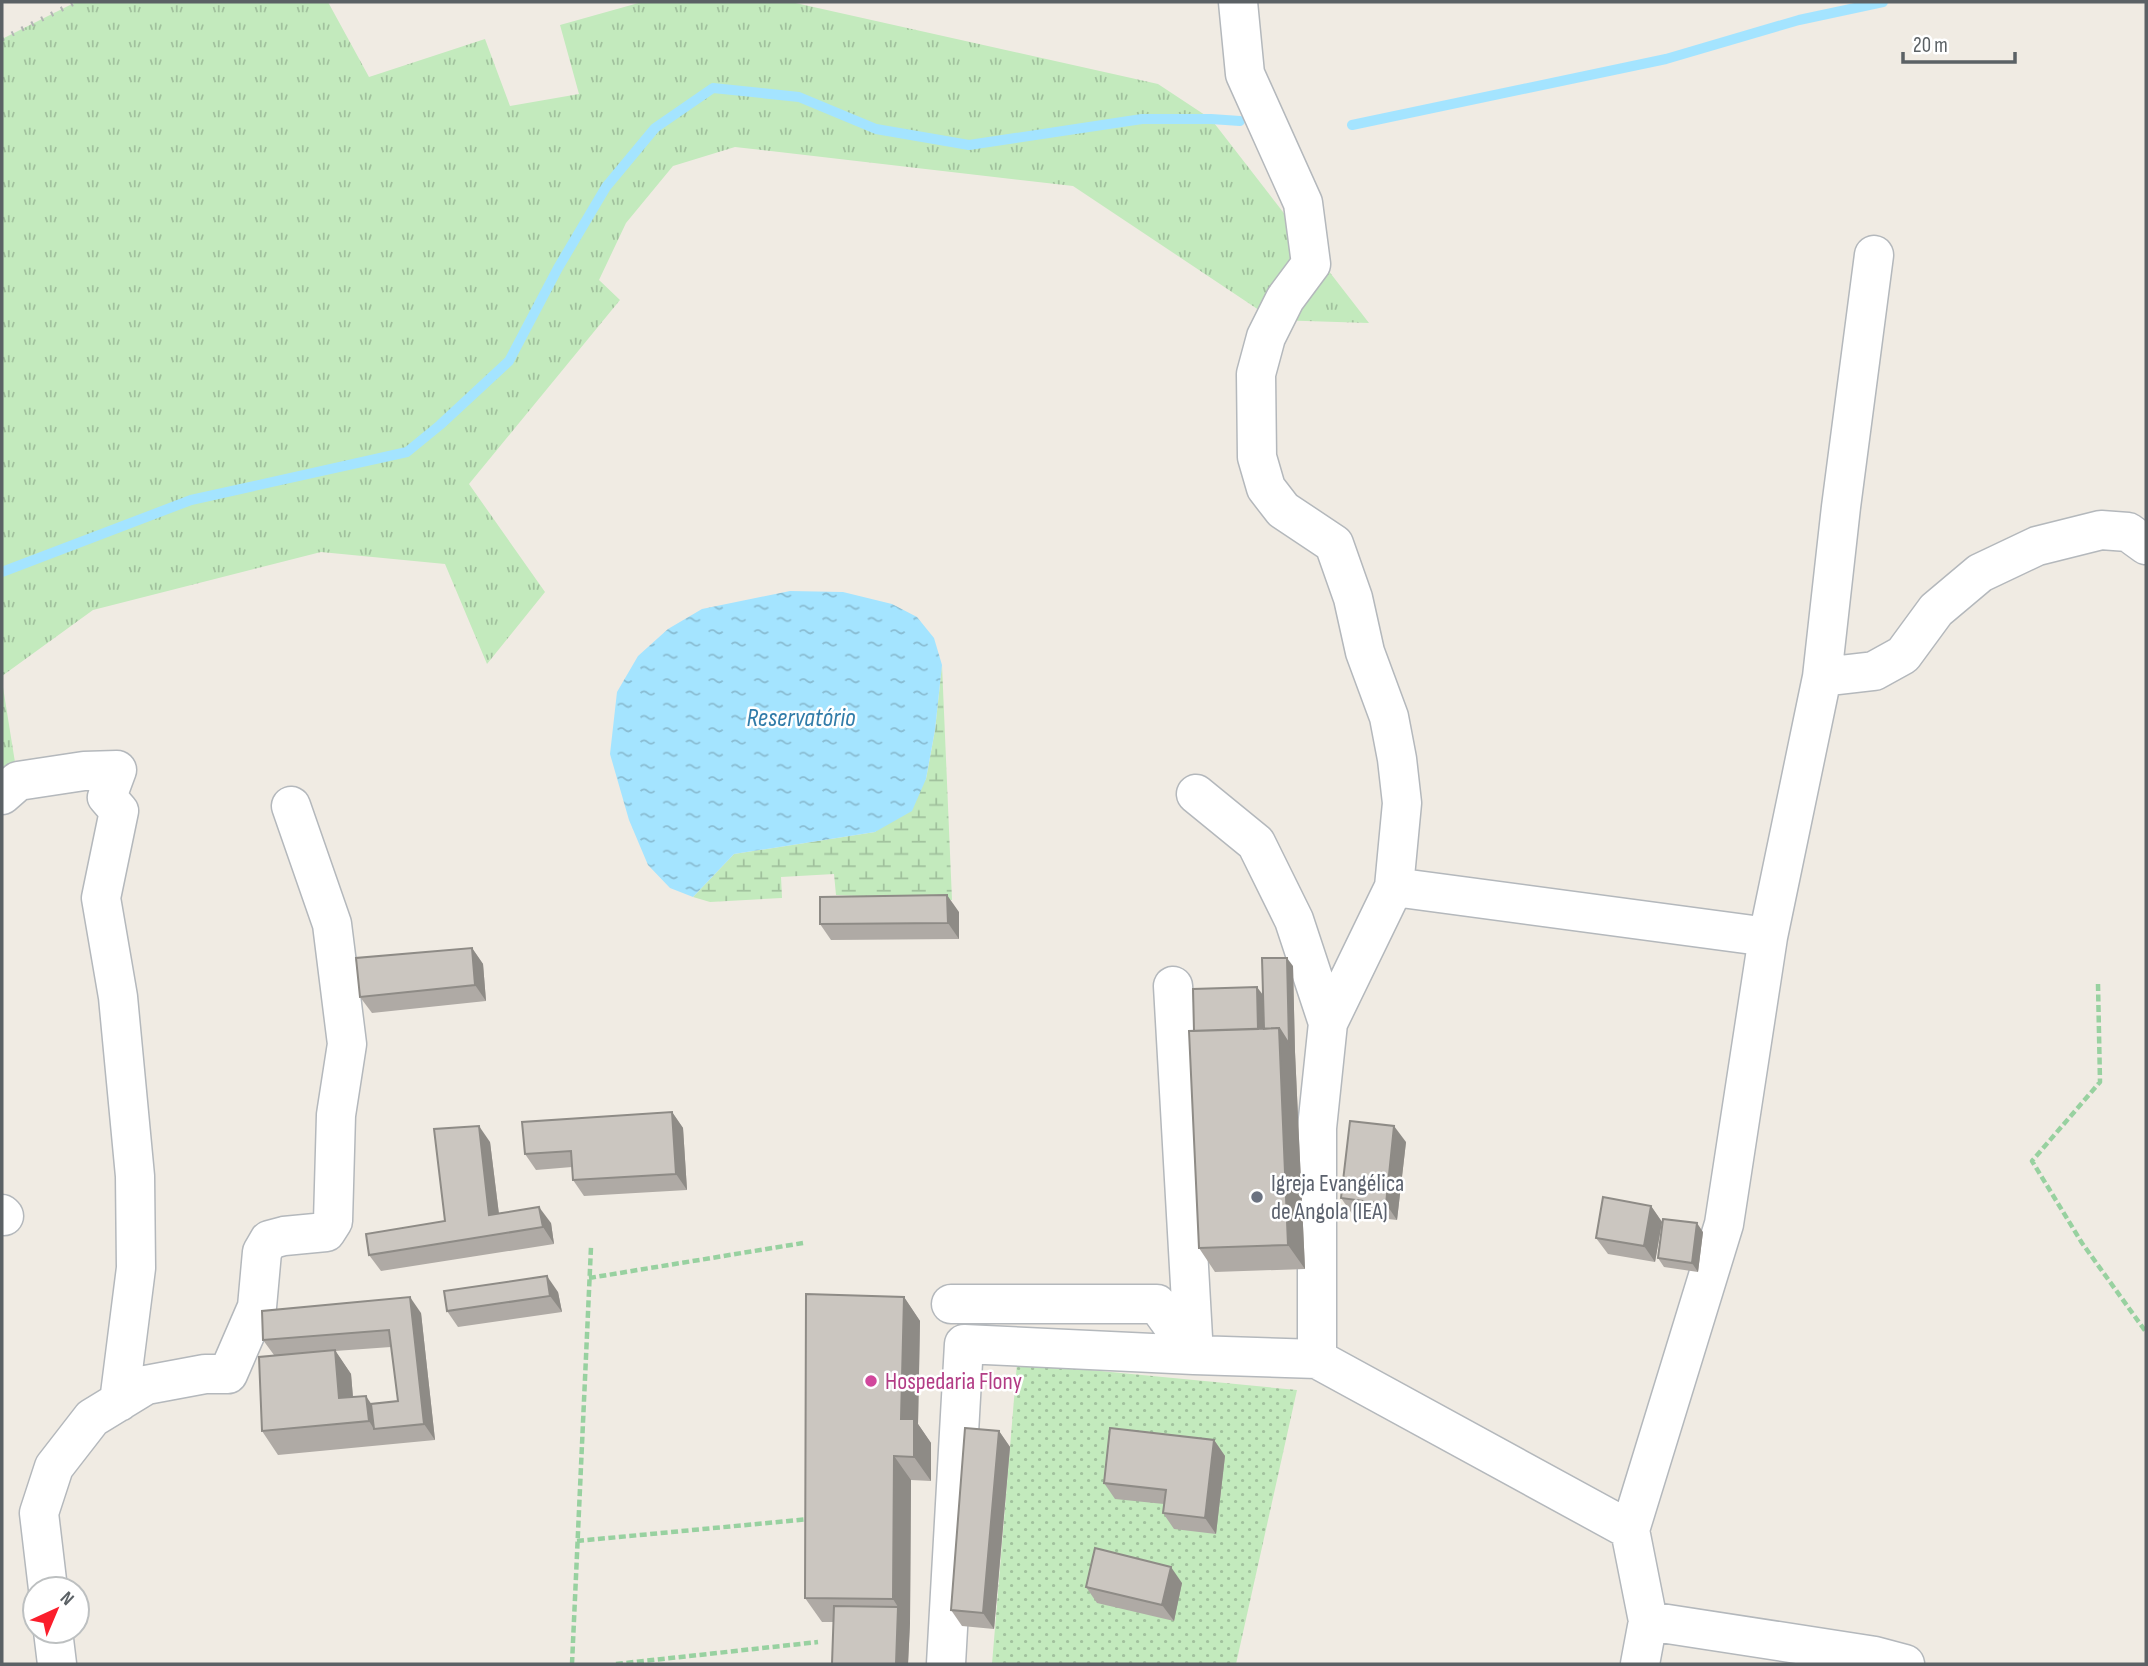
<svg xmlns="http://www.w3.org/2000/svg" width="2148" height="1666" font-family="'Sofia Sans Condensed',sans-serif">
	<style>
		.grass { fill: url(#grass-tufts) }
		.wetland { fill: url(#wetland-marsh) }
		.garden { fill: url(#garden-dots) }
		.water { fill: url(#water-ripples) }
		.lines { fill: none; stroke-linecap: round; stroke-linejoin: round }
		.stream { stroke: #a4e4ff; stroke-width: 10 }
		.minor-casing { stroke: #b4b8bc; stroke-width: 41 }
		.path { stroke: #98d1a0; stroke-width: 4.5; stroke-dasharray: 7 3.5; stroke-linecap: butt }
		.minor { stroke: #fff; stroke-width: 38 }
		.rail { stroke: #b3b4b5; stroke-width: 5; stroke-dasharray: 2 9; stroke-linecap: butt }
		.wall { fill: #afaaa5; fill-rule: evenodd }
		.shaded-wall { fill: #8e8b86 }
		.building { fill: #cbc6c0; stroke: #8e8b86; stroke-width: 2 }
		.worship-dot { fill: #6b7280; stroke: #fff; stroke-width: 2.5 }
		.hotel-dot { fill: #d1479c; stroke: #fff; stroke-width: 2.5 }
		.labels { text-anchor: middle; stroke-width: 5; stroke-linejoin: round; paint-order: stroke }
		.worship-label { font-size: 24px; fill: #5b616d; stroke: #fff; text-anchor: start }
		.hotel-label { font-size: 24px; fill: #b23c85; stroke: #fff; text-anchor: start }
		.water-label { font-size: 26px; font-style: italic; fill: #317ca9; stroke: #fff }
	</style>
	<defs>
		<pattern id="grass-tufts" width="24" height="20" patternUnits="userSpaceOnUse" patternTransform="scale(1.75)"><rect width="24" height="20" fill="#c3eabd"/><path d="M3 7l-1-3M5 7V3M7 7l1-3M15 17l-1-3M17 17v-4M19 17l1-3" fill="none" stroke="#a1c19d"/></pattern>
		<pattern id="wetland-marsh" width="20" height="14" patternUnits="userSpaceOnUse" patternTransform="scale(1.75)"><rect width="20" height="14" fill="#c3eabd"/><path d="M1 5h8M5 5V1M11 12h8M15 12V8" fill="none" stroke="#a1c19d"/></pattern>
		<pattern id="garden-dots" width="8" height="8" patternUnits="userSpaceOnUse" patternTransform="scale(1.75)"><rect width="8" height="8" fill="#c3eabd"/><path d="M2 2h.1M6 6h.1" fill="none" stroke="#a1c19d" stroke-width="1.8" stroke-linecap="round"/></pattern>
		<pattern id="water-ripples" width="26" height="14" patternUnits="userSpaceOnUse" patternTransform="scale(1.75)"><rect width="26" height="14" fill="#a4e4ff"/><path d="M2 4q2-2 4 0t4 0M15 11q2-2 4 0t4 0" fill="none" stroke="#89bcd2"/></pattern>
	</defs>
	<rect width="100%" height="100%" fill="#f0ebe3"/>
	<path class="grass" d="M76 2H328L369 77 485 39 510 106 579 94 560 25 642 2H791L1158 84 1211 119 1369 323 1274 320 1073 186 735 147 673 166 626 223 599 280 620 300 469 484 545 592 487 664 445 564 321 552 93 610 2 676V39Z
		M2 681 18 781 2 769Z"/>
	<path class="wetland" d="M942 665 952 900 836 895 834 874 781 877 782 898 710 902 693 897 734 854 875 832 926 779 935 730Z"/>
	<path class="garden" d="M1017 1363 1297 1390 1236 1664H992Z"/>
	<path class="water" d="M790 591 843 592 892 604 917 617 934 638 942 665 935 730 926 779 912 811 875 832 734 854 693 897 670 888 648 865 629 820 610 754 617 692 638 656 668 629 702 609Z"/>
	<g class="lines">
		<path class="stream" d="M1352 125 1666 59 1799 20 1883 2
			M2 572 191 500 407 452 440 425 509 361 558 268 606 187 655 128 713 88 799 97 876 129 969 145 1142 119H1211L1240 121"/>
		<defs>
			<path id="minor" d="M1238 2 1245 74 1303 203 1311 264 1285 299 1266 337 1256 374 1257 457 1266 488 1283 510 1334 544 1353 598 1365 652 1389 717 1397 759 1402 803 1394 887 1328 1023 1317 1128V1359
				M1822 677 1874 671 1903 655 1936 610 1980 573 2037 546 2101 530 2128 532 2146 545
				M1196 794 1256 843 1294 920 1328 1023
				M2 795 18 781 84 771 117 770 107 797 119 811 101 898 118 997 135 1176 136 1268 119 1402
				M1394 887 1768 937
				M2 1214 4 1216
				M951 1304H1157L1194 1355 1317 1359 1630 1530
				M48 1589 39 1513 54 1467 92 1418 146 1385 205 1374H228L257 1307 262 1252 269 1240 284 1236 326 1232 333 1221 336 1115 347 1044 332 924 291 806
				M1648 1621 1875 1656 1905 1664
				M53 1631 57 1664
				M946 1664 964 1344 1194 1355 1173 986
				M1640 1664 1648 1621 1630 1530 1724 1224 1768 937 1822 677 1841 507 1874 255"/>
		</defs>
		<use href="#minor" class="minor-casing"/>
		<path class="path" d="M2098 984 2100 1082 2032 1161 2082 1243 2146 1332
			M589 1278 803 1243
			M577 1541 809 1519
			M572 1664 591 1247
			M616 1664 818 1642"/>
		<use href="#minor" class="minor"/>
		<path class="rail" d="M2 39 76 2"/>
	</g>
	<path class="wall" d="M959 912V939L831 940 820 924Z
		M472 948 483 964 486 1001 372 1013 360 997Z
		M1293 966 1295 1052 1305 1269 1215 1272 1199 1248 1194 1031 1263 995Z
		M672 1112 683 1128 687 1190 584 1196 573 1180 572 1167 536 1170 525 1154Z
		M490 1142 499 1214 551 1223 554 1244 381 1271 369 1255 445 1221Z
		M1406 1142 1397 1220 1353 1215 1341 1198Z
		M1651 1206 1662 1222 1655 1262 1608 1254 1596 1238Z
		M1703 1232 1698 1272 1664 1267 1658 1258Z
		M558 1292 562 1312 458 1327 447 1311Z
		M904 1297 920 1321 918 1424 931 1443V1481L911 1480 910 1623 908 1664H832L834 1622H822L805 1598Z
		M421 1313 435 1440 278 1455 262 1431 274 1355 263 1340ZM391 1347 398 1401 371 1404 353 1397 351 1374 335 1351Z
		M999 1431 1010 1447 994 1629 962 1626 951 1610Z
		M1214 1440 1225 1456 1216 1534 1174 1529 1163 1513 1164 1504 1115 1499 1104 1483Z
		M1182 1583 1174 1621 1097 1603 1086 1587Z"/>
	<path class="shaded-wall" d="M947 895 959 912V939L948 923Z
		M472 948 483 964 486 1001 475 985Z
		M1287 958 1293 966 1295 1052 1305 1269 1288 1245 1279 1028Z
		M1257 987 1269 1003 1270 1044 1258 1036Z
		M672 1112 683 1128 687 1190 676 1174Z
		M479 1126 490 1142 501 1231 489 1215Z
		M1394 1126 1406 1142 1397 1220 1386 1204Z
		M1651 1206 1662 1222 1655 1262 1644 1246Z
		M539 1207 551 1223 554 1244 543 1227Z
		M1697 1223 1703 1232 1698 1272 1692 1263Z
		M547 1276 558 1292 562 1312 550 1296Z
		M410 1297 421 1313 435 1440 424 1424Z
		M904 1297 920 1321 918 1424 931 1443V1481L914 1457 901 1419Z
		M335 1350 351 1374 355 1422 339 1398Z
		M366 1396 382 1420 374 1429 369 1421Z
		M999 1431 1010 1447 994 1629 983 1613Z
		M1214 1440 1225 1456 1216 1534 1205 1518Z
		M894 1456 911 1480 910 1623 908 1664H896L898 1607 893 1599Z
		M1171 1567 1182 1583 1174 1621 1162 1605Z"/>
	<path class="building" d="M947 895 948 923 820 924V897Z
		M472 948 475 985 360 997 356 958Z
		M1262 958H1287L1289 1044 1279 1028 1264 1029Z
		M1257 987 1258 1029 1194 1031 1193 989Z
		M1279 1028 1288 1245 1199 1248 1189 1031Z
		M672 1112 676 1174 573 1180 571 1151 525 1154 522 1122Z
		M1350 1121 1394 1126 1386 1204 1341 1198Z
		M479 1126 489 1215 539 1207 543 1227 369 1255 366 1234 445 1221 434 1129Z
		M1603 1197 1651 1206 1644 1246 1596 1238Z
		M1663 1219 1697 1223 1692 1263 1658 1258Z
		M547 1276 550 1296 447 1311 444 1291Z
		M806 1294 904 1297 901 1419H914V1457L894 1456 893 1599 805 1598Z
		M410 1297 424 1424 374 1429 371 1404 398 1401 389 1330 263 1340 262 1311Z
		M335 1350 339 1398 366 1396 369 1421 262 1431 259 1357Z
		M965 1428 999 1431 983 1613 951 1610Z
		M1110 1428 1214 1440 1205 1518 1163 1513 1166 1490 1104 1483Z
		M1095 1548 1171 1567 1162 1605 1086 1587Z
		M834 1606 898 1607 896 1664H832Z"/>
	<circle class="worship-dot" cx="1257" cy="1197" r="7"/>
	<circle class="hotel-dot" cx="871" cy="1381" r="7"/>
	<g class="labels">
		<g class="worship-label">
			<text x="1271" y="1191">Igreja Evangélica<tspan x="1271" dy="28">de Angola (IEA)</tspan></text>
		</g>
		<g class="hotel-label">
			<text x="885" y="1389">Hospedaria Flony</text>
		</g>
		<g class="water-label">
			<text x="801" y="726">Reservatório</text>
		</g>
	</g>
	<rect width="2148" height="1666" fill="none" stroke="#5b6165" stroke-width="7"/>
	<g transform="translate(56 1610) rotate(44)"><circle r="33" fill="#ffffff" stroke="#bdc0c1" stroke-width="2"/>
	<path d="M0-5L12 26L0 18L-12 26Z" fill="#fb1e2c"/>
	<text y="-10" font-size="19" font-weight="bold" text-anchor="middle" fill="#5b6165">N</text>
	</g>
	<path d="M1903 52v10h112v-10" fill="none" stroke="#5b6165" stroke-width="3.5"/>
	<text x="1913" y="52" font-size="21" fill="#5b6165" stroke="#ffffff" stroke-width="5" paint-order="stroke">20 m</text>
</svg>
